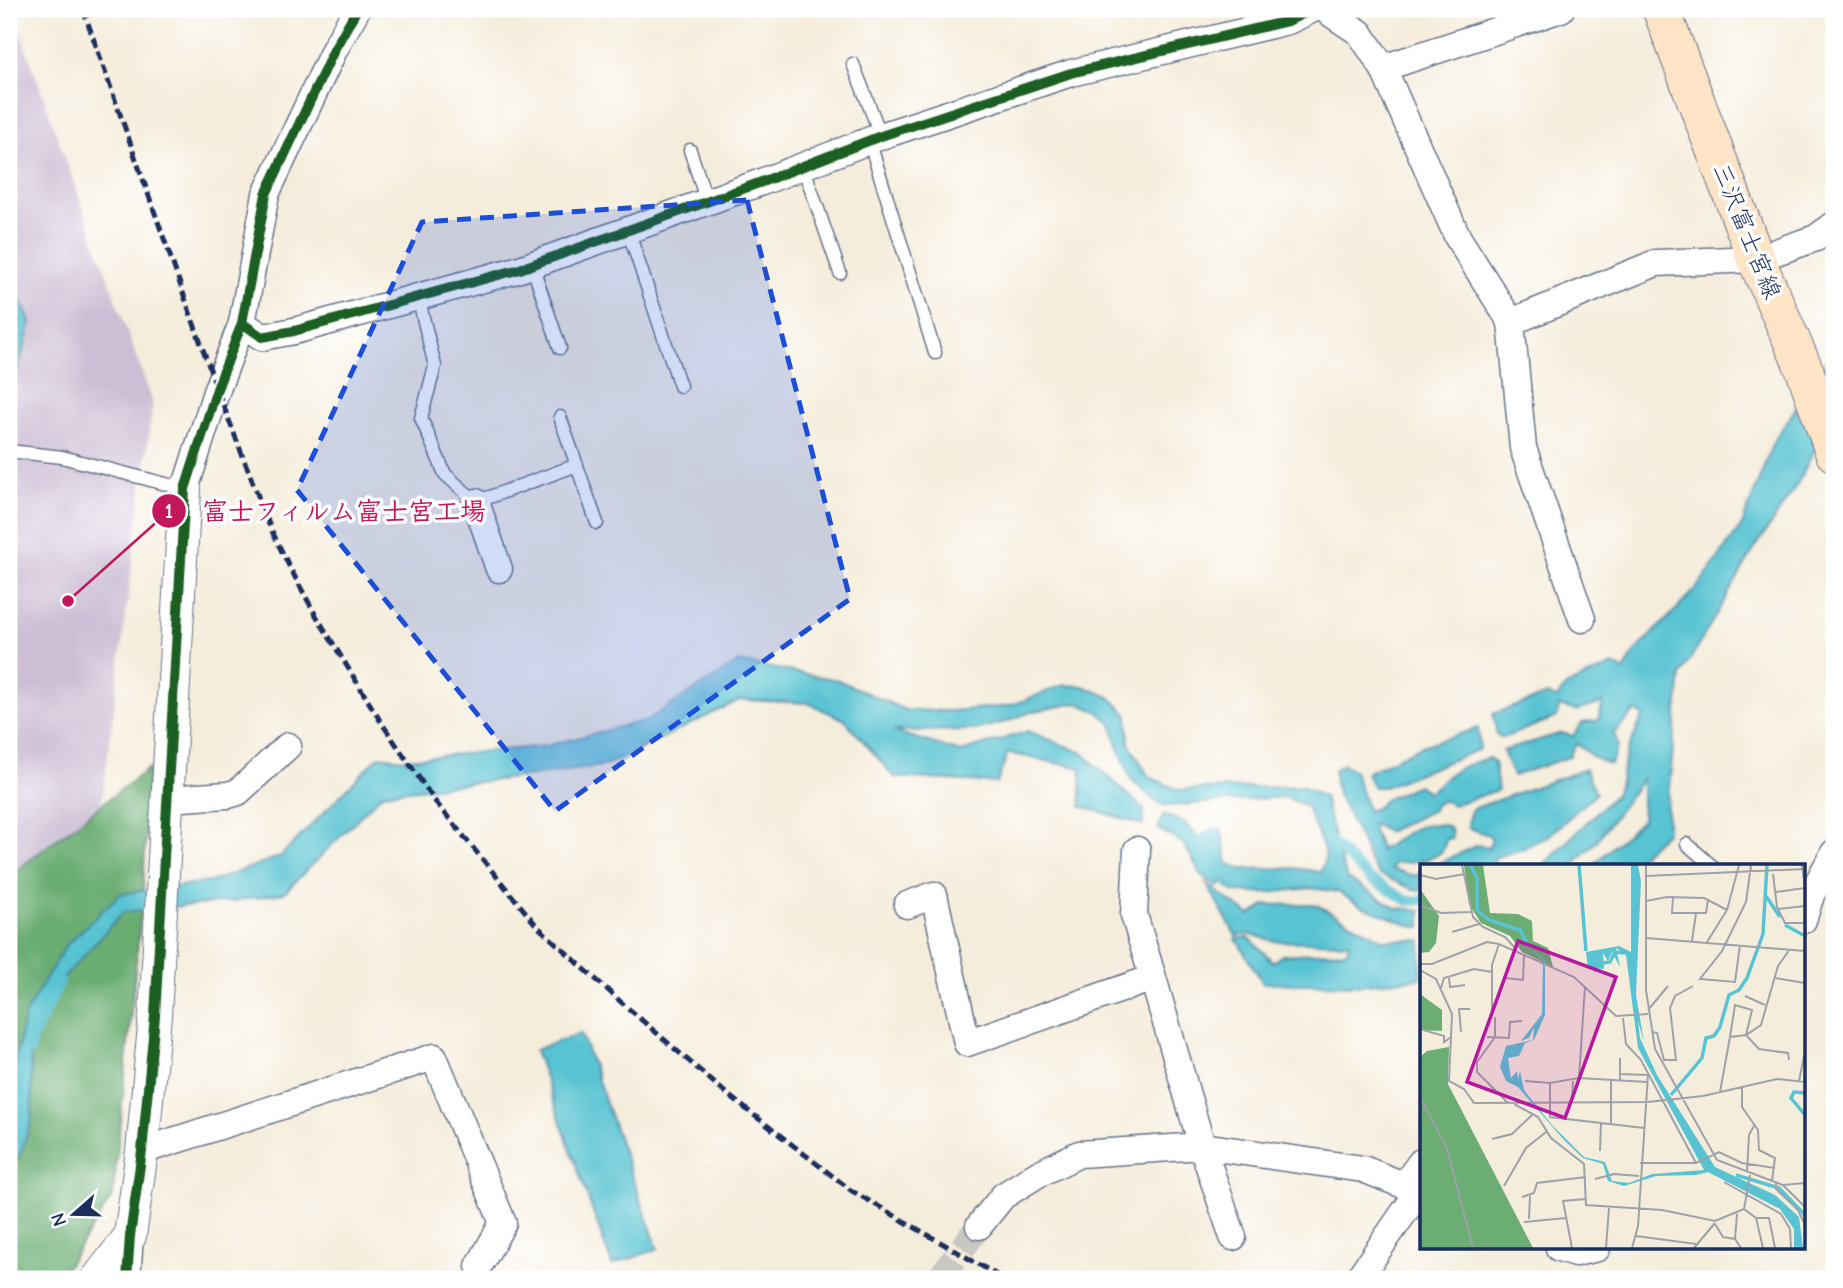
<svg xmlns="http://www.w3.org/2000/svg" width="1843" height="1288" font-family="'Comic Neue','Klee One',sans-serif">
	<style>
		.industrial { fill: #ccbed4 }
		.forest { fill: #6bad72; stroke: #436e68; stroke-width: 2 }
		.water { fill: #58c3d2; stroke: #3a7998; stroke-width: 2 }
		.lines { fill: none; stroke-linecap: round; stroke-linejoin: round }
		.stream { stroke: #58c3d2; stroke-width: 10 }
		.minor-tunnel { stroke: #c9c7c2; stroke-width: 26; stroke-dasharray: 26 13; stroke-linecap: butt }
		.service-casing { stroke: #67728a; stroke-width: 15 }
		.minor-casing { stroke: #67728a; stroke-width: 29 }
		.tertiary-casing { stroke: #67728a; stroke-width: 34 }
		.secondary-casing { stroke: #67728a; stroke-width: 39 }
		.service { stroke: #fff; stroke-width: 12 }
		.minor { stroke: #fff; stroke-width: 26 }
		.tertiary { stroke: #fff; stroke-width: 32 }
		.secondary { stroke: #fee4c6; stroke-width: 37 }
		.rail { stroke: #1b2f5e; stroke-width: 5; stroke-dasharray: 10 5; stroke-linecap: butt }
		.cycleway-casing { stroke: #fff; stroke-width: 15 }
		.cycleway { stroke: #1b5e20; stroke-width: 10 }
		.marked { fill: #1d4ed8; fill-opacity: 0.2; stroke: #1d4ed8; stroke-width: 5; stroke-dasharray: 14 9; stroke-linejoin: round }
		.labels { text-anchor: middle; stroke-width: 7; stroke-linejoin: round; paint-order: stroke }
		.street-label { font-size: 24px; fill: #1b2f5e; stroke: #fff }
		.inset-river { fill: none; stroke: #58c3d2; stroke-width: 3.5 }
		.inset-road { fill: none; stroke: #9ea1a9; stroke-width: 2 }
		.view { fill: #b5179e; fill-opacity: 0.15; stroke: #b5179e; stroke-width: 3.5 }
		.inset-edge { fill: none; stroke: #1b2f5e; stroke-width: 3.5 }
		.leader { fill: none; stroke: #c2185b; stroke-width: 2.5 }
		.callout-dot { fill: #c2185b; stroke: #fff; stroke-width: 2.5 }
		.mark-label { font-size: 21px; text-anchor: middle; font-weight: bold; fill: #fff }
		.callout-label { font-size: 26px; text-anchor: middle; font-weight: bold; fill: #c2185b; stroke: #fff; stroke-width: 7; stroke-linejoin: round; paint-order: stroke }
	</style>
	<rect width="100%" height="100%" fill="#fff"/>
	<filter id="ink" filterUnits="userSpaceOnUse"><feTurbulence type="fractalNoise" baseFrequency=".0143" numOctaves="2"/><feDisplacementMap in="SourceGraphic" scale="14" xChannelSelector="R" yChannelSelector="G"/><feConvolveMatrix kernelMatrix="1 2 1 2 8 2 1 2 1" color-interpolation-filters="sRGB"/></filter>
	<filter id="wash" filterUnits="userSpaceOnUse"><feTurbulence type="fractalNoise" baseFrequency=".00686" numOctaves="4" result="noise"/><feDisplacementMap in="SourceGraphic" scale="28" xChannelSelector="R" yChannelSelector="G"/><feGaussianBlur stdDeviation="1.57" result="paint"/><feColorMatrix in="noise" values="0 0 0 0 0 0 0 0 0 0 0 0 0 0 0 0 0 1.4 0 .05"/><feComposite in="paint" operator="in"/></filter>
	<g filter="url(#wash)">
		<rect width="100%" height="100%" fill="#f5eddb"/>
		<path class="industrial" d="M9 9H12L153 403 85 932 9 1231Z"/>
		<path class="forest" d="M149 768 143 891 113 1196 58 1279H9V876Z"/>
		<path class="water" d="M9 277 31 323 18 368 9 373Z
			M1834 345V412L1796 486 1752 553 1681 675 1667 806V831L1629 866H1592L1642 820V779L1596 842 1572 866H1542L1617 793 1627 752 1643 716 1635 711 1614 733 1618 745 1611 764C1598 762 1587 753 1577 744L1574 747 1569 757 1513 776 1503 751 1562 733 1573 736 1582 723 1598 721 1603 703 1576 711 1559 706 1557 717 1503 738 1497 735 1493 714 1547 695 1557 698 1567 685 1613 665 1624 671 1634 653 1696 589 1742 525 1773 442 1822 369Z
			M739 662 838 680 905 710 950 711 1009 706 1064 685 1083 686 1110 697 1128 715 1129 743 1149 777 1179 790 1302 786 1324 797 1337 849 1347 878 1396 908 1421 910V927H1415L1361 906 1338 892 1311 888 1266 893 1234 892 1221 882 1218 887 1201 874 1183 843 1158 829 1163 815 1184 822 1199 838 1209 830 1221 829 1228 864 1244 869 1293 868 1321 872 1326 854 1306 806 1285 797 1166 806 1156 802 1131 780 1117 743 1112 724 1097 711 1077 703 1031 712 1006 722 974 730 893 731 961 752 1028 731 1081 752 1144 809 1143 825 1081 806V768L1008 753 997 783 894 777 845 720 808 703 740 700 607 765 532 776 383 793 284 893 228 902 123 912 60 982 30 1043 32 1119 19 1157 9 1168V1143L13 1132 15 1062 25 1014 66 945 120 894 210 882 281 856 379 756 405 759 545 746 647 720Z
			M1478 728 1480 749 1384 787H1374L1366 773 1422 746Z
			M1489 758 1494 762 1498 790 1453 805 1448 802 1441 801 1435 805 1433 810 1387 832 1373 824V831L1381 850C1403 836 1419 818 1448 826L1452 833V838L1446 839C1445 844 1445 847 1442 851 1434 860 1408 863 1395 863L1391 869 1415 876 1421 873V890L1413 889 1378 874 1369 860 1358 834 1339 797 1335 784 1334 770 1343 764 1354 771 1368 811 1378 807 1384 800 1418 785 1428 792C1436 787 1440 783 1446 777 1458 767 1474 762 1489 758Z
			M1585 769 1596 793 1551 834 1522 849 1494 858 1495 866H1434L1477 845 1488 848 1492 840 1489 835 1468 828 1469 816 1472 809Z
			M1205 881 1220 894 1250 915 1266 905 1315 904 1384 940H1421V978L1357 985 1263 983 1236 939 1249 937 1273 962 1282 955 1347 951 1349 943 1274 941 1249 934 1236 936Z
			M581 1033 658 1249 612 1265 535 1050Z"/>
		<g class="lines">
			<path class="stream" d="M1328 839 1370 879 1408 901 1421 900
				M30 1051V1043L60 982"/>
		</g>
	</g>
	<g filter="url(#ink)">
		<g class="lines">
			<path class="minor-tunnel" d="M939 1279 979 1226"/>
			<defs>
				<path id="service" d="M853 64 881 136
					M869 140 935 353
					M690 150 707 202
					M803 166 840 273
					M628 230 680 386
					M532 265 560 348
					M418 297 435 366 421 418 445 474 476 502 577 465
					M560 417 597 523
					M9 451 62 457 185 489
					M1687 844 1712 866"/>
				<path id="minor" d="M1324 9 1360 33 1383 68 1458 238 1511 322 1523 448 1582 619
					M1383 68 1561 9
					M1511 322 1656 263 1756 259 1816 238 1834 225
					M242 323 262 337 294 331 520 269 759 183 881 136 1071 73 1288 21 1313 9
					M185 489 217 389 242 323 266 194 335 48 357 9
					M476 502 499 569
					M167 799 228 795 238 792 288 746
					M1137 850 1134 915 1153 978
					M907 905 934 895 967 1043 1153 978 1202 1146 1233 1237
					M1803 920 1811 895 1834 853
					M142 1151 434 1057 503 1223 479 1266
					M1404 1185 1421 1162
					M979 1226 1003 1196 1038 1174 1079 1154 1202 1146 1363 1169 1421 1192
					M1559 1248 1575 1253 1597 1248
					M127 1279 130 1236
					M1358 1279 1419 1191"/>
				<path id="tertiary" d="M97 1279 130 1236 142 1151 155 1016 185 489"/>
				<path id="secondary" d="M1661 9 1756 259 1805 371 1834 453"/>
			</defs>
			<use href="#service" class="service-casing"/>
			<use href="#minor" class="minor-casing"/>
			<use href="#tertiary" class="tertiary-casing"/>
			<use href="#secondary" class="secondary-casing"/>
			<use href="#service" class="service"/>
			<use href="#minor" class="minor"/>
			<use href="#tertiary" class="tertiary"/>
			<use href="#secondary" class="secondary"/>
			<path class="rail" d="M83 9 217 389 270 527 289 566 314 612 381 722 434 800 537 926 621 1002 728 1095 852 1191 1004 1279"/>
			<defs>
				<path id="cycleway" d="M242 323 262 337 294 331 520 269 759 183 881 136 1071 73 1288 21 1313 9
					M127 1279 130 1236 142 1151 155 1016 185 489 217 389 242 323 266 194 335 48 357 9"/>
			</defs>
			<use href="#cycleway" class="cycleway-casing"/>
			<use href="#cycleway" class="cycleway"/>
		</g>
	</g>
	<path class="marked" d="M747 200 850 599 555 811 297 490 422 222Z"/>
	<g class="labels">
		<g class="street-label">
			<text transform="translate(1747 231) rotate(68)" y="8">三沢富士宮線</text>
		</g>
	</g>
	<g transform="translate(1420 864)">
		<rect width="385" height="385" fill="#f5eddb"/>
		<path d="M44 1H63L70 49 98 50 112 57 113 77 128 84 133 103 102 88 90 72 61 59 49 40ZM0 25 19 52 16 79 9 88 0 89ZM0 130 22 146V167L0 166ZM29 183 28 220 113 384H0V193L7 187Z" fill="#6bad72"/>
		<path d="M211 1H218L221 17 216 131 224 178 218 157 220 174 237 211 295 303 355 331 379 353 383 384H374V365L360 345 288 308 276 311 236 312 204 322 188 317 183 300 163 294 144 276 98 223 86 217 80 203 86 182 113 176 114 163 109 174 101 177 122 150 123 97 107 80 125 97V151L114 176 105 179 99 192 88 194 91 214 97 207 98 215 100 207 104 226 132 261 164 293 185 298 192 317 209 319 232 310 284 306 218 184 206 91 196 84 200 103 192 88 188 97 183 89 184 105 168 104 166 88 199 82 211 88Z" fill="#58c3d2"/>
		<path class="inset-river" d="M50 1 57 14V46L69 56 100 66 108 82M159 1 166 87M346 32 360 53M365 61 385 72M182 99 190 98 195 88 205 89M385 229 374 228 371 234 385 251M251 231 282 194 286 174 294 172 300 163 309 131 319 126 327 114 343 70 347 1M316 311 359 324 385 351"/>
		<path class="inset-road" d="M42 1 53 53 63 63 85 73 97 86M226 1V126L235 185 297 296 363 321 385 343M382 1 385 24M353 10 357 43 365 59H385M0 11 16 15 45 10M226 12 385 5M356 28 385 24M226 37 247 33 284 34 288 36 286 49H252L253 33M0 41 21 49 51 48M358 45 385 42M307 46 319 1M32 68 59 60M226 74 385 87M272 77 276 49M287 78 307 46 288 36M320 81 315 118 280 115 302 87 326 38 331 1M0 100H12L67 78 79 80M0 106 16 115 32 150 29 217 44 225 54 239 228 238 283 232 357 215 385 218M29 114 30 123 45 121M86 114 103 116 104 92M355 114 385 119M21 124 24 114 54 105 72 108M325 132 345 141M228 146 248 122M72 149V101L79 80 154 113 196 152 228 150M75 153V173L57 198V208L88 239M203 154 206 180 221 196 276 299M0 165 24 172V178L31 173M41 168 39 145H50M232 168 237 169 244 196H256L250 144 255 132 273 122M326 171 339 185 368 189 369 196M67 173 89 174 90 158 102 157M310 173 315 141 332 146 326 171M0 190V212M200 194V216M199 210 228 211M159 214 227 218M105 217 130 219 159 214 165 122M379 217 385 187M130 219V253L224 264M322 222V243L338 266 339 286 355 294 352 317M300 228 310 173 326 171 341 161 358 102 370 85M0 233 27 284 53 384M152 239 153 217M94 240 118 253 131 274 164 300 166 341 242 346 295 357 324 345M191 259V216M72 275 92 270 112 251M180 287 181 258M220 299H276L299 288 322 299 355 304M327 309 329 271 335 260M330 311 324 345 336 354 343 384M175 315 194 310 219 312M304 318 361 350 370 365 371 384M356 319V325L378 346 385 361M363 321 385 319M84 322 106 284 126 268M102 333 114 329 117 319 166 313M336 354H349L355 384M109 355 110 332M104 358 146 354M295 360 303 373 315 375 321 384M216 372 276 380M315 375 317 350M152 384 143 337 166 335M186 384 189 344M212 384 218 362 228 211M274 384 295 359"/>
		<path class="view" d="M98 77 196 113 145 254 47 218Z"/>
		<rect width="385" height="385" class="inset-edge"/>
	</g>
	<path class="leader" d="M68 601L169 511"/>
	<g class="callout-dot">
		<circle cx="68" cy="601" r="7"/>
		<circle cx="169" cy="511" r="18"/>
	</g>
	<g class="mark-label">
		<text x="169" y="518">1</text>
	</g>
	<g class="callout-label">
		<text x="344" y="520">富士フィルム富士宮工場</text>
	</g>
	<rect width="1843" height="1288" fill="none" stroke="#fff" stroke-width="35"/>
	<g transform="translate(74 1214) rotate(250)" stroke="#ffffff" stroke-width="5" paint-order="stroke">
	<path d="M0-5L12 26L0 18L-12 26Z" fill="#1b2f5e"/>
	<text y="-10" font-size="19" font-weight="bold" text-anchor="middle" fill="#1b2f5e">N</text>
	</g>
</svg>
